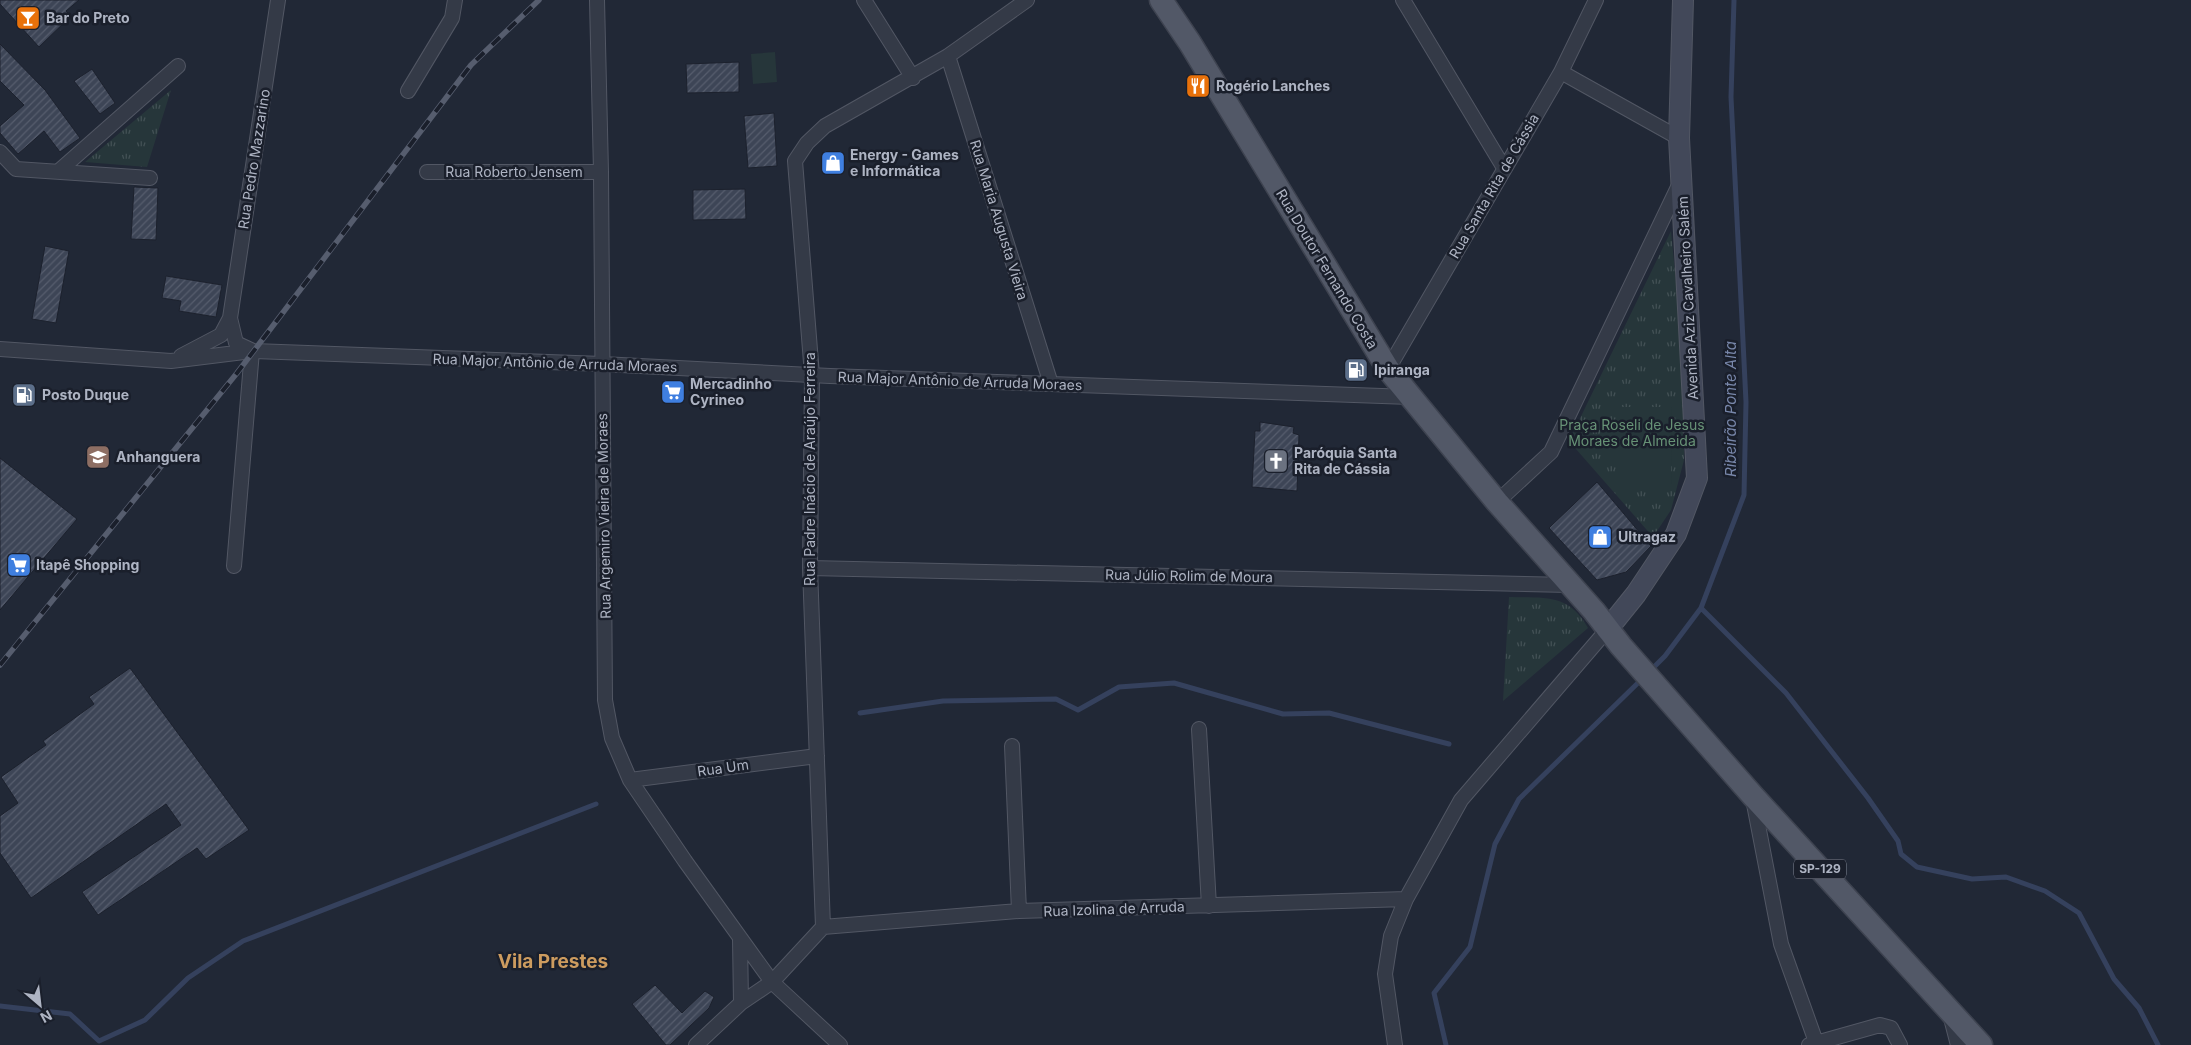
<svg xmlns="http://www.w3.org/2000/svg" width="2191" height="1045" font-family="Inter,sans-serif">
	<style>
		.grass { fill: url(#grass-tufts) }
		.pitch { fill: #26363a }
		.lines { fill: none; stroke-linecap: round; stroke-linejoin: round }
		.stream { stroke: #35415d; stroke-width: 5 }
		.building { fill: url(#building-hatch); stroke: #1c212d }
		.minor-casing { stroke: #525764; stroke-width: 16 }
		.tertiary-casing { stroke: #525764; stroke-width: 20 }
		.secondary-casing { stroke: #525764; stroke-width: 22 }
		.primary-casing { stroke: #3e4350; stroke-width: 25 }
		.minor { stroke: #343a47; stroke-width: 14 }
		.tertiary { stroke: #343a47; stroke-width: 18 }
		.secondary { stroke: #424859; stroke-width: 20 }
		.primary { stroke: #525867; stroke-width: 22 }
		.rail-casing { stroke: #565d6e; stroke-width: 5.5 }
		.rail { stroke: #1a1f2b; stroke-width: 4; stroke-dasharray: 11; stroke-linecap: butt }
		.labels { text-anchor: middle; stroke-width: 5; stroke-linejoin: round; paint-order: stroke }
		.shield { fill: #1a1f2b; stroke: #828795; stroke-width: 1 }
		.shield-label { font-size: 12px; font-weight: bold; fill: #aeb4c3 }
		.poi-label { font-size: 14px; font-weight: bold; fill: #aeb4c3; stroke: #1a1f2b; text-anchor: start }
		.street-label { font-size: 14px; fill: #aeb4c3; stroke: #1a1f2b }
		.park-label { font-size: 14px; fill: #679276; stroke: #1a1f2b }
		.water-label { font-size: 15px; font-style: italic; fill: #7887aa; stroke: #1a1f2b }
		.district-label { font-size: 19px; font-weight: bold; fill: #cd9c5f; stroke: #1a1f2b }
	</style>
	<defs>
		<pattern id="grass-tufts" width="24" height="20" patternUnits="userSpaceOnUse" patternTransform="scale(1.25)"><rect width="24" height="20" fill="#26363a"/><path d="M3 7l-1-3M5 7V3M7 7l1-3M15 17l-1-3M17 17v-4M19 17l1-3" fill="none" stroke="#435155"/></pattern>
		<pattern id="building-hatch" width="6" height="6" patternUnits="userSpaceOnUse" patternTransform="scale(1.25)"><rect width="6" height="6" fill="#3d4556"/><path d="M-1 1l2-2M0 6l6-6M5 7l2-2" fill="none" stroke="#565d6d"/></pattern>
	</defs>
	<rect width="100%" height="100%" fill="#212836"/>
	<path class="grass" d="M171 90 147 167 85 162Z
		M1671 231 1684 367V460L1671 510 1653 537 1569 441Z
		M1509 597C1544 598 1569 593 1588 628L1503 701Z"/>
	<path class="pitch" d="M775 52 777 82 753 84 751 54Z
		M1616 407H1672L1671 484H1616Z"/>
	<g class="lines">
		<path class="stream" d="M1701 608 1786 693 1868 798 1898 841 1901 854 1917 867 1972 879 2006 877 2045 891 2079 913 2114 979 2139 1008 2158 1045
			M1651 670 1665 656 1701 608 1744 495 1746 402 1731 97 1734 0
			M860 713 943 701 1056 699 1078 710 1119 687 1174 683 1283 714 1329 713 1449 744
			M0 1006 70 1014 99 1041 145 1020 188 978 243 941 596 804
			M1446 1045 1434 993 1470 947 1495 844 1519 799 1643 678"/>
	</g>
	<path class="building" d="M0 0H79L66 11 71 16 39 47 0 4Z
		M0 44 45 90 80 138 60 152 44 131 18 154 0 133V126L24 105 0 81Z
		M739 62V92L687 93 686 64Z
		M92 69 115 103 100 114 74 81Z
		M774 113 777 166 748 168 744 116Z
		M134 187 158 188 156 240 131 239Z
		M745 189 746 219 693 220V190Z
		M45 246 69 251 56 323 32 319Z
		M166 276 222 285 216 317 179 311 181 301 162 298Z
		M1260 422 1294 427 1293 433 1299 435 1297 491 1252 487 1255 431H1260Z
		M0 458 77 519 0 610Z
		M1597 482 1651 546 1626 572 1597 580 1549 528Z
		M130 668 249 830 206 859 197 848 98 915 82 892 181 825 166 804 31 898 0 853V816L18 803 1 777 46 745 43 741 94 704 89 697Z
		M655 985 682 1013 705 991 714 997 709 1008 670 1045H666L632 1004Z"/>
	<g class="lines">
		<defs>
			<path id="minor" d="M597 0 601 172 605 700 612 738 630 780 685 861 772 982 840 1045
				M864 0 913 78
				M1403 0 1504 168
				M948 56 1051 384
				M1561 72 1679 138
				M408 91 452 18 455 0
				M0 152 16 169 150 178
				M60 170 178 66
				M427 172H601
				M230 318 236 343 251 350
				M0 349 171 361 252 351 602 364 830 376 1410 397
				M181 356 221 335 230 318 278 0
				M1388 369 1561 72 1596 0
				M1497 502 1551 452 1680 183
				M234 566 252 351
				M810 568 1569 585
				M1199 729 1209 906
				M1012 746 1019 911
				M630 780 817 756
				M1753 799 1781 944 1816 1042
				M823 927 1019 911 1406 899
				M740 939 741 1003
				M696 1045 741 1003 772 982 823 927 810 568 812 375 795 161 807 143 825 126 948 56 1027 0
				M1395 1045 1385 974 1391 936 1406 899 1461 800 1607 630
				M1809 1045 1880 1025 1891 1028 1900 1045"/>
			<path id="tertiary" d="M1952 1014 1960 1045"/>
			<path id="secondary" d="M1607 630 1636 594 1676 534 1697 478 1679 138 1683 0"/>
			<path id="primary" d="M1161 0 1190 43 1388 369 1497 502 1594 611 1621 646 1753 796 1981 1045"/>
		</defs>
		<use href="#minor" class="minor-casing"/>
		<use href="#tertiary" class="tertiary-casing"/>
		<use href="#secondary" class="secondary-casing"/>
		<use href="#primary" class="primary-casing"/>
		<use href="#minor" class="minor"/>
		<use href="#tertiary" class="tertiary"/>
		<use href="#secondary" class="secondary"/>
		<use href="#primary" class="primary"/>
		<defs>
			<path id="rail" d="M0 665 237 373 471 65 539 0"/>
		</defs>
		<use href="#rail" class="rail-casing"/>
		<use href="#rail" class="rail"/>
	</g>
	<defs>
		<symbol id="bar-square" viewBox="-11 -11 22 22"><rect x="-9" y="-9" width="18" height="18" rx="4" fill="#e8710a" stroke="#1a1f2b"/><path d="M-6-5H6L.8 .8V4.5H3.5V6h-7V4.5H-.8V.8Z" fill="#fff"/></symbol>
		<symbol id="restaurant-square" viewBox="-11 -11 22 22"><rect x="-9" y="-9" width="18" height="18" rx="4" fill="#e8710a" stroke="#1a1f2b"/><path d="M-5-6h1v4h1v-4h1v4h1v-4h1v5L-1.5 .5V6h-2V.5L-5-1ZM5-6V6H3V1.5H1.5Q1.5-4 5-6Z" fill="#fff"/></symbol>
		<symbol id="shop-square" viewBox="-11 -11 22 22"><rect x="-9" y="-9" width="18" height="18" rx="4" fill="#3f7fe0" stroke="#1a1f2b"/><path d="M-5-2.5h2.3a2.7 3.5 0 0 1 5.4 0H5L5.5 6h-11ZM-1.5-2.5h3a1.5 2.3 0 0 0-3 0Z" fill="#fff"/></symbol>
		<symbol id="fuel-square" viewBox="-11 -11 22 22"><rect x="-9" y="-9" width="18" height="18" rx="4" fill="#5c6f8a" stroke="#1a1f2b"/><path d="M-5.5-6h7V0h2V4h1.3V-2.5L3-4.5l.8-.8L6-3V5H2.5V1h-1V6h-7ZM-4.2-4.7v3.2H.2V-4.7Z" fill="#fff"/></symbol>
		<symbol id="supermarket-square" viewBox="-11 -11 22 22"><rect x="-9" y="-9" width="18" height="18" rx="4" fill="#3f7fe0" stroke="#1a1f2b"/><path d="M-6-5.5h2.5l.6 2H6L4.5 2H-2.5L-4.4-4H-6ZM-1.5 3.2a1.3 1.3 0 1 0 .1 0ZM3 3.2a1.3 1.3 0 1 0 .1 0Z" fill="#fff"/></symbol>
		<symbol id="university-square" viewBox="-11 -11 22 22"><rect x="-9" y="-9" width="18" height="18" rx="4" fill="#8d6e63" stroke="#1a1f2b"/><path d="M0-5L7-2L0 1L-7-2ZM-4 1L0 2.5L4 1V4Q0 6-4 4Z" fill="#fff"/></symbol>
		<symbol id="church-square" viewBox="-11 -11 22 22"><rect x="-9" y="-9" width="18" height="18" rx="4" fill="#6b7280" stroke="#1a1f2b"/><path d="M-1.2-6h2.4v3.5h3.3v2.4h-3.3V6h-2.4V-.1h-3.3v-2.4h3.3Z" fill="#fff"/></symbol>
	</defs>
	<g fill-rule="evenodd">
		<use href="#bar-square" x="14" y="4" width="28" height="28"/>
		<use href="#restaurant-square" x="1184" y="72" width="28" height="28"/>
		<use href="#shop-square" x="819" y="149" width="28" height="28"/>
		<use href="#fuel-square" x="1342" y="356" width="28" height="28"/>
		<use href="#supermarket-square" x="659" y="378" width="28" height="28"/>
		<use href="#fuel-square" x="10" y="381" width="28" height="28"/>
		<use href="#university-square" x="84" y="443" width="28" height="28"/>
		<use href="#church-square" x="1262" y="447" width="28" height="28"/>
		<use href="#shop-square" x="1586" y="523" width="28" height="28"/>
		<use href="#supermarket-square" x="5" y="551" width="28" height="28"/>
	</g>
	<g class="labels">
		<rect class="shield" x="1794" y="859.5" width="52" height="19" rx="4"/>
		<g class="shield-label">
			<text x="1820" y="873">SP-129</text>
		</g>
		<g class="poi-label">
			<text x="46" y="23">Bar do Preto</text>
			<text x="1216" y="91">Rogério Lanches</text>
			<text x="850" y="160">Energy - Games<tspan x="850" dy="16">e Informática</tspan></text>
			<text x="1374" y="375">Ipiranga</text>
			<text x="690" y="389">Mercadinho<tspan x="690" dy="16">Cyrineo</tspan></text>
			<text x="42" y="400">Posto Duque</text>
			<text x="1294" y="458">Paróquia Santa<tspan x="1294" dy="16">Rita de Cássia</tspan></text>
			<text x="116" y="462">Anhanguera</text>
			<text x="1618" y="542">Ultragaz</text>
			<text x="36" y="570">Itapê Shopping</text>
		</g>
		<g class="street-label">
			<text transform="translate(254 159) rotate(-81)" y="5">Rua Pedro Mazzarino</text>
			<text x="514" y="177">Rua Roberto Jensem</text>
			<text transform="translate(1494 186) rotate(-60)" y="5">Rua Santa Rita de Cássia</text>
			<text transform="translate(999 220) rotate(73)" y="5">Rua Maria Augusta Vieira</text>
			<text transform="translate(1327 269) rotate(59)" y="5">Rua Doutor Fernando Costa</text>
			<text transform="translate(1688 298) rotate(-93)" y="5">Avenida Aziz Cavalheiro Salém</text>
			<text transform="translate(555 363) rotate(2)" y="5">Rua Major Antônio de Arruda Moraes</text>
			<text transform="translate(960 381) rotate(2)" y="5">Rua Major Antônio de Arruda Moraes</text>
			<text transform="translate(810 469) rotate(-90)" y="5">Rua Padre Inácio de Araújo Ferreira</text>
			<text transform="translate(604 516) rotate(-91)" y="5">Rua Argemiro Vieira de Moraes</text>
			<text transform="translate(1189 576) rotate(1)" y="5">Rua Júlio Rolim de Moura</text>
			<text transform="translate(723 768) rotate(-8)" y="5">Rua Um</text>
			<text transform="translate(1114 909) rotate(-2)" y="5">Rua Izolina de Arruda</text>
		</g>
		<g class="park-label">
			<text x="1632" y="430">Praça Roseli de Jesus<tspan x="1632" dy="16">Moraes de Almeida</tspan></text>
		</g>
		<g class="water-label">
			<text transform="translate(1731 409) rotate(-90)" y="5">Ribeirão Ponte Alta</text>
		</g>
		<g class="district-label">
			<text x="553" y="968">Vila Prestes</text>
		</g>
	</g>
	<g transform="translate(40 1005) rotate(152)" stroke="#1a1f2b" stroke-width="4" paint-order="stroke">
	<path d="M0-4L9 19L0 12L-9 19Z" fill="#aeb4c3"/>
	<text y="-8" font-size="14" font-weight="bold" text-anchor="middle" fill="#aeb4c3">N</text>
	</g>
</svg>
